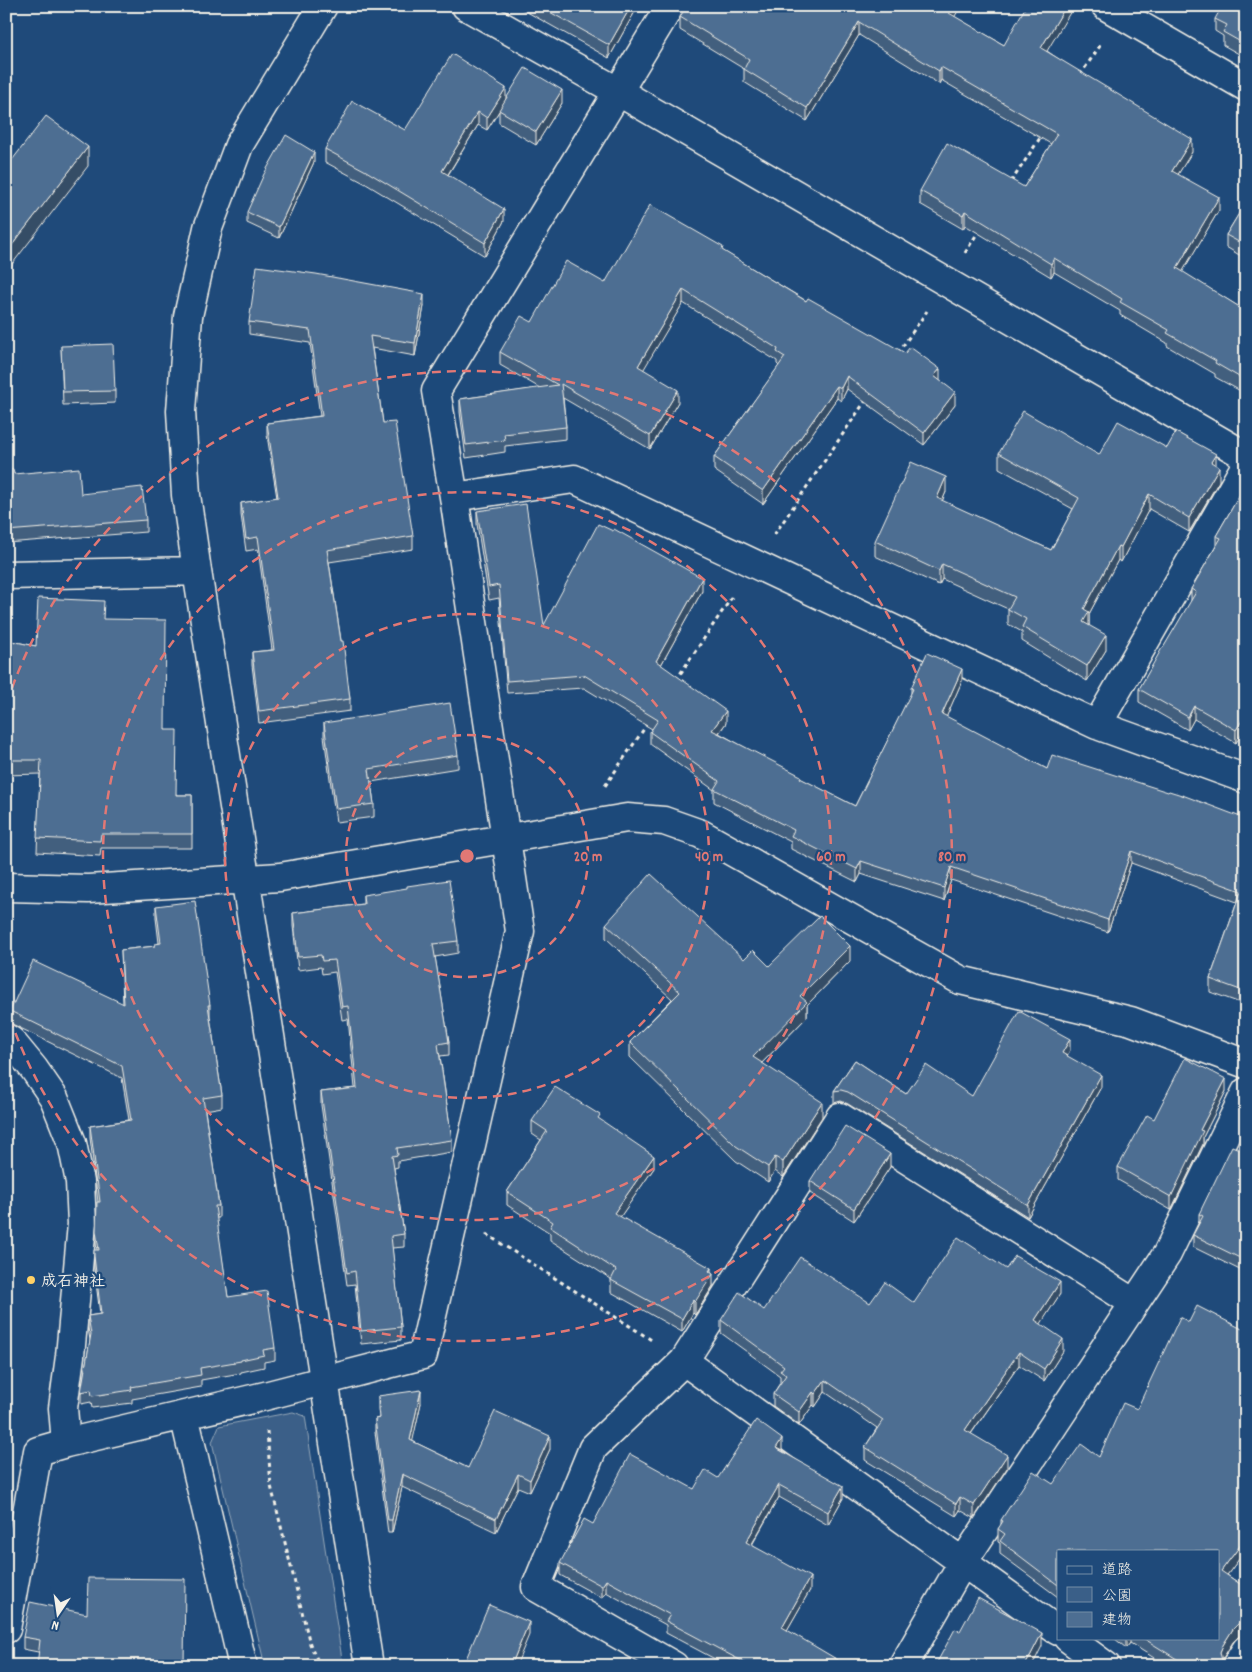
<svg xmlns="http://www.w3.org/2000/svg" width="1252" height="1672" font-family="Dekko,'Klee One',sans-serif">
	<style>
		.green { fill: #3a5f88; stroke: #97a8b8 }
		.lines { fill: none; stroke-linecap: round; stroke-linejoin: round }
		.minor-casing { stroke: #f4f1e8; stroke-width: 31 }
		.path { stroke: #f4f1e8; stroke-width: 3; stroke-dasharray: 4 4; stroke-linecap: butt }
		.minor { stroke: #1f4a7a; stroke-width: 28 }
		.wall { fill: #425f7e; stroke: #f4f1e8 }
		.shaded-wall { fill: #364d66; stroke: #f4f1e8 }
		.building { fill: #4d6e92; stroke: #f4f1e8 }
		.ring { fill: none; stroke: #e27875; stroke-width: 2.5; stroke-dasharray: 9 6 }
		.poi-dot { fill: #ffd166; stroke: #1f4a7a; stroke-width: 2 }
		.labels { text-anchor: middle; stroke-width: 4.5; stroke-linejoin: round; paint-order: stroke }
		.poi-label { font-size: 16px; font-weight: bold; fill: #f4f1e8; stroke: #1f4a7a; text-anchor: start }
		.centre { fill: #e27875; stroke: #1f4a7a; stroke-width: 2.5 }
		.ring-label { font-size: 15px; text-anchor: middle; font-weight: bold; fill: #e27875; stroke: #1f4a7a; stroke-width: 4.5; stroke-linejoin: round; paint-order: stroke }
	</style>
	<rect width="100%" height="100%" fill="#1f4a7a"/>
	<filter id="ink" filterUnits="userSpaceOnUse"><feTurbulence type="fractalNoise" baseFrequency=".02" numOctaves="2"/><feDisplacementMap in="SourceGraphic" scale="10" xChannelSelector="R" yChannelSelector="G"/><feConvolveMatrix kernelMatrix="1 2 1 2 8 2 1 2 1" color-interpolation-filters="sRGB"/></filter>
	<g filter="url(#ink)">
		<path class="green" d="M293 1412 305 1416 343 1666H265L212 1442 219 1426Z"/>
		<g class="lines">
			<defs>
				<path id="minor" d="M323 6 239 145 208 228 188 316 181 411 186 495 197 571 369 1666
					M466 6 619 92 1246 456
					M1106 6 1246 87
					M454 497 574 479 1097 725 1246 779
					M6 575 197 571
					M1097 725 1246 465
					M6 887 88 889 280 877 627 818 664 821 701 834 960 980 1131 1021 1246 1064
					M6 1038 11 1041 34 1069 54 1098 72 1143 80 1182 82 1224 70 1356 63 1408 66 1443
					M684 1361 1058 1631
					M184 1415 243 1666
					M6 1629 38 1451 66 1443 265 1396 423 1355 520 931 454 497 436 391 670 6
					M1068 1638 1106 1666
					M674 1666 536 1587 593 1448 684 1361 840 1117 1134 1303
					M903 1666 963 1562 1167 1254 1246 1092
					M1236 1666 1246 1650"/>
			</defs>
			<use href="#minor" class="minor-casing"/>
			<path class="path" d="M1080 75 1102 43
				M1011 182 1042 135
				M965 253 980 229
				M898 353 927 311
				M774 535 866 400
				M676 680 734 594
				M605 786 648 723
				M486 1234 653 1341
				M267 1431 271 1486 310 1644 320 1666"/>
			<use href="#minor" class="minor"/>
		</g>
		<path class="wall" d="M520 6H638L609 58 520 8Z
			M1246 6V58L1223 45V36L1215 31V19Z
			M680 17H955L1004 45 1047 51 1192 152 1178 174 1219 210 1182 272 1246 311V394L1215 377V374L1167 346V343L1120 315V311L1054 272 1051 277 965 225 963 229 920 204V191L1024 187 1051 144 941 80 939 84 859 35 807 121 744 82V69L680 30Z
			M506 99 562 103 536 145 499 123V111L487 130 478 125 448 175 504 221 485 256 366 184 325 162V149L405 130Z
			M314 162 279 238 247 223V212Z
			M1246 202V259L1226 247V235Z
			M723 251 940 381 955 405 924 445 847 389 841 401 837 398 763 504 714 470V457L779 366 777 364V361L683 303 643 369 678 402 650 449 563 398 566 427V439L505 446V452L466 458 460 412V399L540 388 500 365V352L532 322 605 283Z
			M424 306 415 356 372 348 383 423 413 536V549L329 562 350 699V711L259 723 252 665V652L272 650 258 549 246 551 241 515V503L277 498 267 435V423L320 416 310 343 249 334V322Z
			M61 346 115 391V403L63 405Z
			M1167 448 1216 465 1219 481 1189 532 1149 509 1121 562 1118 560 1089 614V626L1106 650 1087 681 1022 641V632L1008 624V609L942 579 939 585 875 556V541L946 492 942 501 1051 550 1073 509 999 468V453L1099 455Z
			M6 469 14 474 81 494 146 520V532L6 543Z
			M1246 484 1236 743 1194 719 1188 730 1139 702V689L1191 602V589L1216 546V536Z
			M477 511 544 625 702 591 661 665 726 723 719 733 801 779 855 806 911 694V688L962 681 946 717 1047 769 1246 819V1005L1210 992V979L1237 902 1131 863 1108 932 951 880 944 901 861 874 857 882 791 849V842L714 802V790L650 744V732L652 729 584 688 507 693 499 598 489 600 477 524Z
			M103 619 165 730 176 795H192V848H101L100 856 37 852 40 774 6 775V640L36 646Z
			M324 723 458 755V768L371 782 374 804V817L336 822 324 736Z
			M363 895 458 941V953L435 957 449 1042V1055L440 1056 452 1140V1152L398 1161V1167L394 1168 404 1234V1247L392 1248 401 1327V1340L361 1344 355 1284 347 1285 321 1105V1092L355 1088 348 1019 342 1020 335 972 322 974 321 967 298 970 293 926V913L363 904Z
			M156 906 210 1005V1017L222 1095V1107L205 1110 219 1206V1218H216L228 1297 275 1348V1360L264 1362V1367L241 1372V1373L201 1380V1387L132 1399V1403L92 1408 91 1402 81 1404V1392L90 1340 88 1328V1316L100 1314 94 1268V1256L97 1250 96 1243V1231L98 1202 90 1138V1126L129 1120 122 1078 10 1023V1011L123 1004 121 950 155 946 159 943 156 918Z
			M606 924 744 959 769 966 850 961 807 1005V1017L762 1063 822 1117 783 1177 775 1171 768 1182 736 1161 630 1057V1042L672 999 606 938Z
			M1070 1050 1067 1056 1101 1087 1028 1217 848 1104 841 1101 834 1103V1091L855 1060 906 1094 972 1096Z
			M1226 1091 1203 1137V1144L1171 1210 1118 1180V1167Z
			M600 1120 654 1168 620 1217 711 1272 713 1286 695 1315 693 1313 682 1332 611 1292V1279L550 1240V1233L507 1205V1192L541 1140 532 1134V1121Z
			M1246 1152V1273L1193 1247V1235L1199 1224V1214Z
			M890 1167 854 1221 810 1193V1181Z
			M1006 1269 1060 1294 1040 1324 1063 1351 1044 1381 1019 1365 971 1434 1007 1468 974 1518 960 1510 956 1516 865 1460V1447L877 1428 825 1392 815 1407 813 1405 799 1425 773 1406V1394L780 1383V1376L721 1333V1320L764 1310 870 1303H914Z
			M1189 1322 1246 1331V1550L1227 1575 1246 1588V1635L1239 1636 1233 1642 1223 1658 1222 1661 1227 1666H1167L1130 1643 1126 1648 1114 1638H1218L1058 1551V1597L1000 1554V1543L998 1542V1529L1001 1525V1520L1053 1484 1099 1457 1137 1409Z
			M378 1396 421 1403 412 1441 468 1468 550 1449 530 1492 518 1487 496 1532 402 1487 392 1533H388L375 1432V1419L379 1418 378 1409Z
			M782 1451 843 1498 828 1525 779 1497 752 1545 810 1590 787 1630 838 1666H728L666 1633V1625L606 1592 602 1598 560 1575V1563L593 1524 694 1489 718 1478Z
			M185 1579 38 1652 23 1649V1637Z"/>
		<path class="shaded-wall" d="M631 6H638L609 58V45Z
			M953 6H961L949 26V13Z
			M1066 6H1074L1041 61V48Z
			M859 22V35L807 121V108Z
			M941 67V80L939 84V71Z
			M506 88V100L487 130V118Z
			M562 90V103L536 145V132Z
			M478 112V125L442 184V171Z
			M1192 139V152L1172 184V171Z
			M88 147V166L6 272V253Z
			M314 152V162L279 238V227Z
			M1219 197V210L1177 281V268Z
			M504 209V221L485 256V243Z
			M965 211V225L963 229V215Z
			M1054 258V272L1051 277V264Z
			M683 290V303L638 379V366Z
			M424 294V306L415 356V343Z
			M940 369V381L934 376Z
			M847 376V389L841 401V388Z
			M837 386V398L763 504V491Z
			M678 390V402L650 449V436Z
			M955 392V405L924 445V433Z
			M1216 454V469L1211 462Z
			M1219 467V481L1189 532V518Z
			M946 477V492L937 513V498Z
			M1149 494V509L1121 562V547Z
			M1118 546V560L1089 614V626L1083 622 1084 609Z
			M942 564V579L939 585V571Z
			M702 578V591L656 674V661Z
			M1106 635V650L1087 681V666Z
			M962 669V681L942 727V714Z
			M1194 706V719L1188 730V717Z
			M726 711V723L712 742V730Z
			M1246 714V727L1236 743V730Z
			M1131 851V863L1108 932V920Z
			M861 861V874L857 882V869Z
			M951 867V880L944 901V888Z
			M850 946V961L807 1005V1017L753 1072V1057L800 996Z
			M1070 1039V1050L1062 1065V1053Z
			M1101 1075V1087L1028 1217V1205Z
			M1226 1079V1091L1203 1137V1144L1171 1210V1197L1200 1130Z
			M822 1102V1117L783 1177V1162Z
			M890 1154V1167L854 1221V1209Z
			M654 1156V1168L614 1226V1213Z
			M775 1157V1171L768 1182V1167Z
			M711 1268V1277L713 1274V1286L695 1315V1302Z
			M1060 1282V1294L1035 1333V1320Z
			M693 1300V1313L682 1332V1319Z
			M1063 1339V1351L1044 1381V1369Z
			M1019 1352V1365L965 1442V1430Z
			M825 1380V1392L815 1407V1394Z
			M421 1390V1403L410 1453V1440Z
			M813 1392V1405L799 1425V1412Z
			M550 1436V1449L530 1492V1480Z
			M782 1439V1451L776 1448Z
			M1007 1455V1468L974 1518V1505Z
			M402 1474V1487L392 1533V1520Z
			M518 1474V1487L496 1532V1519Z
			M779 1485V1497L746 1554V1542Z
			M843 1486V1498L828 1525V1512Z
			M960 1497V1510L956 1516V1504Z
			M1246 1538V1550L1221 1583V1571Z
			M810 1577V1590L782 1639V1627Z
			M606 1580V1592L602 1598V1586Z
			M529 1622V1635L516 1666H511Z
			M1239 1623V1636L1233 1642 1223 1658 1220 1665V1652L1223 1645 1233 1629Z
			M1042 1633V1646L1032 1666H1025Z
			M1126 1638H1130V1643L1126 1648Z
			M838 1660V1666H835Z"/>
		<path class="building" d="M539 6H631L609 45Z
			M686 6H953L949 13 1004 45 1026 6H1066L1041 48 1192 139 1172 171 1219 197 1177 268 1246 311V381L1215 363 1216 361 1167 333 1169 330 1120 302 1122 299 1054 258 1051 264 965 211 963 215 920 191 947 143 1024 187 1057 134 941 67 939 71 859 22 807 108 744 69 749 59 680 17Z
			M1222 6H1246V45L1223 32 1227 25 1215 19Z
			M452 54 506 88 487 118 478 112 442 171 504 209 485 243 366 171 325 149 352 101 405 130Z
			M525 68 562 90 536 132 499 110Z
			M46 116 88 147 6 253V168Z
			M286 135 314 152 279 227 247 212 264 174Z
			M1246 202V246L1226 235Z
			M650 205 723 247 722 250 806 301 808 298 905 353 910 347 940 369 934 376 955 392 924 433 847 376 841 388 837 386 763 491 714 457 785 357 777 352 778 349 683 290 638 366 678 390 650 436 561 384 566 427 504 434 505 440 466 445 460 399 558 385 500 352 521 316 532 322 566 261 605 283Z
			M257 266 316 274 424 294 415 343 370 336 383 423 395 422 413 536 327 550 341 641H343L350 699 259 711 252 652 274 650 258 537 246 539 241 503 278 497 267 423 322 416 310 330 249 322Z
			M113 344 115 391 63 392 61 346Z
			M1023 411 1099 455 1118 421 1167 448 1176 432 1216 454 1211 462 1219 467 1189 518 1149 494 1121 547 1118 546 1084 609 1089 612 1083 622 1106 635 1087 666 1022 627 1026 619 1008 609 1015 597 942 564 939 571 875 541 911 462 946 477 937 498 1051 550 1079 498 999 453Z
			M79 468 81 494 142 487 146 520 6 531V469H13L14 474Z
			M1246 484V714L1236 730 1194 706 1188 717 1139 689 1162 648H1163L1196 592 1191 589 1221 538 1216 536Z
			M526 504 544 625 598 524 613 531 614 529 702 578 656 661 726 711 712 730 801 776 800 778 855 806 913 689 911 688 927 653 962 669 942 714 1047 769 1052 755 1168 792 1169 791 1185 796 1246 819V992L1210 979 1241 891 1131 851 1108 920 951 867 944 888 861 861 857 869 791 836 794 830 714 789 719 781 650 732 658 720 584 675 507 681 499 585 489 587 477 511Z
			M38 598 104 601 103 619 166 620 165 730H177L176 795H192V834H101L100 841 37 838 41 760H6V640L36 646Z
			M450 703 458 755 369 769 374 804 336 809 324 723Z
			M651 874 744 959 753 950 769 966 820 916 850 946 800 996 807 1002 753 1057 822 1102 783 1162 775 1157 768 1167 736 1146 630 1042 680 992 606 924Z
			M449 880 458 941 433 944 449 1042 438 1044 452 1140 397 1148 398 1155 392 1156 404 1234 391 1236 401 1327 361 1331 355 1271 347 1273 321 1092 357 1088 348 1006 342 1007 335 960 322 961 321 955 298 957 293 913 364 904 363 895 407 888V886Z
			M195 901 210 1005H208L222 1095 203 1098 219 1206H215L228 1297 267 1291 275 1348 263 1350 264 1355 241 1360V1361L200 1368 201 1375 131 1387 132 1390 92 1396 91 1390 81 1392 91 1334 88 1316 101 1314 94 1256V1250H99L96 1231 97 1202H100L90 1126 131 1120 122 1066 10 1011 33 961 124 1004 121 950 155 946V944L161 943 156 906Z
			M1019 1011 1070 1039 1062 1053 1101 1075 1028 1205 848 1092 841 1090 834 1091 855 1060 906 1094 926 1065 972 1096Z
			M1185 1058 1226 1079 1200 1130 1203 1131 1171 1197 1118 1167 1147 1115 1154 1119Z
			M555 1087 600 1115 598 1118 654 1156 614 1213 711 1268 709 1271 713 1274 695 1302 693 1300 682 1319 611 1280 616 1270 550 1227 553 1222 507 1192 547 1131 532 1121Z
			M845 1126 890 1154 854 1209 810 1181Z
			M1232 1146 1246 1152V1261L1193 1235 1203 1216 1199 1214Z
			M958 1237 1006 1269 1015 1256 1060 1282 1035 1320 1063 1339 1044 1369 1019 1352 965 1430 1007 1455 974 1505 960 1497 956 1504 865 1447 883 1420 825 1380 815 1394 813 1392 799 1412 773 1394 786 1375 780 1371 784 1366 721 1320 739 1292 764 1310 800 1257 870 1303 885 1282 914 1303Z
			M1197 1306 1246 1331V1538L1221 1571 1246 1588V1622L1239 1623 1233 1629 1223 1645 1220 1652 1222 1661 1227 1666H1188L1143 1638H1218V1551H1058V1585L1000 1541 1005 1534 998 1529 1003 1521 1001 1520 1033 1471 1053 1484 1081 1444 1099 1457 1123 1403 1137 1409 1180 1317 1189 1322Z
			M421 1390 410 1440 468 1468 495 1411 550 1436 530 1480 518 1474 496 1519 402 1474 392 1520H388L375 1419 380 1418 378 1396Z
			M756 1420 782 1439 776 1448 843 1486 828 1512 779 1485 746 1542 810 1577 782 1627 838 1660 835 1666H751L666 1621 670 1615 606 1580 602 1586 560 1563 584 1519 593 1524 630 1454 694 1489 705 1470 718 1478Z
			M88 1578 185 1579 184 1666H37L40 1640 23 1637 30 1602 87 1614Z
			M978 1598 1042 1633 1025 1666H935L955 1629 960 1631Z
			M489 1605 529 1622 511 1666H463Z"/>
	</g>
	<g class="ring">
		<circle cx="467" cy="856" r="121"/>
		<circle cx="467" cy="856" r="242"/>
		<circle cx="467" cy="856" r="364"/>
		<path d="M7 702A485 485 0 1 1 7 1010"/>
	</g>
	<circle class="poi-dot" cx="31" cy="1280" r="5"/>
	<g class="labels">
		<g class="poi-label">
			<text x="41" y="1286">成石神社</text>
		</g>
	</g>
	<circle cx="467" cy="856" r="8" class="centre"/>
	<g class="ring-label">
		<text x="588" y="861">20 m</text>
		<text x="709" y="861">40 m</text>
		<text x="831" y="861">60 m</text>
		<text x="952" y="861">80 m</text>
	</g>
	<rect width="1252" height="1672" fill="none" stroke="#1f4a7a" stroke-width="25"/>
	<rect x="12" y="12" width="1227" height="1647" fill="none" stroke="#f4f1e8" stroke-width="2" filter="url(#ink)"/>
	<rect x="1057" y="1550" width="162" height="90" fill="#1f4a7a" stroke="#748da6"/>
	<rect x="1067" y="1566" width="25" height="8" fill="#1f4a7a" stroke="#748da6"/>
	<text x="1102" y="1574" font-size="15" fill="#f4f1e8">道路</text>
	<rect x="1067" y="1587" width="25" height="15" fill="#3a5f88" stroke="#748da6"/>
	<text x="1102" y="1600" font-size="15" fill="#f4f1e8">公園</text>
	<rect x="1067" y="1612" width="25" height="15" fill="#4d6e92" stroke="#748da6"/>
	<text x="1102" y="1624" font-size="15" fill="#f4f1e8">建物</text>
	<g transform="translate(58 1614) rotate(193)" stroke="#1f4a7a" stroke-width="4" paint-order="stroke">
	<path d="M0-4L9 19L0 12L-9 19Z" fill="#f4f1e8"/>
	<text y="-8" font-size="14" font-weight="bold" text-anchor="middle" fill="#f4f1e8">N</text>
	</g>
</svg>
